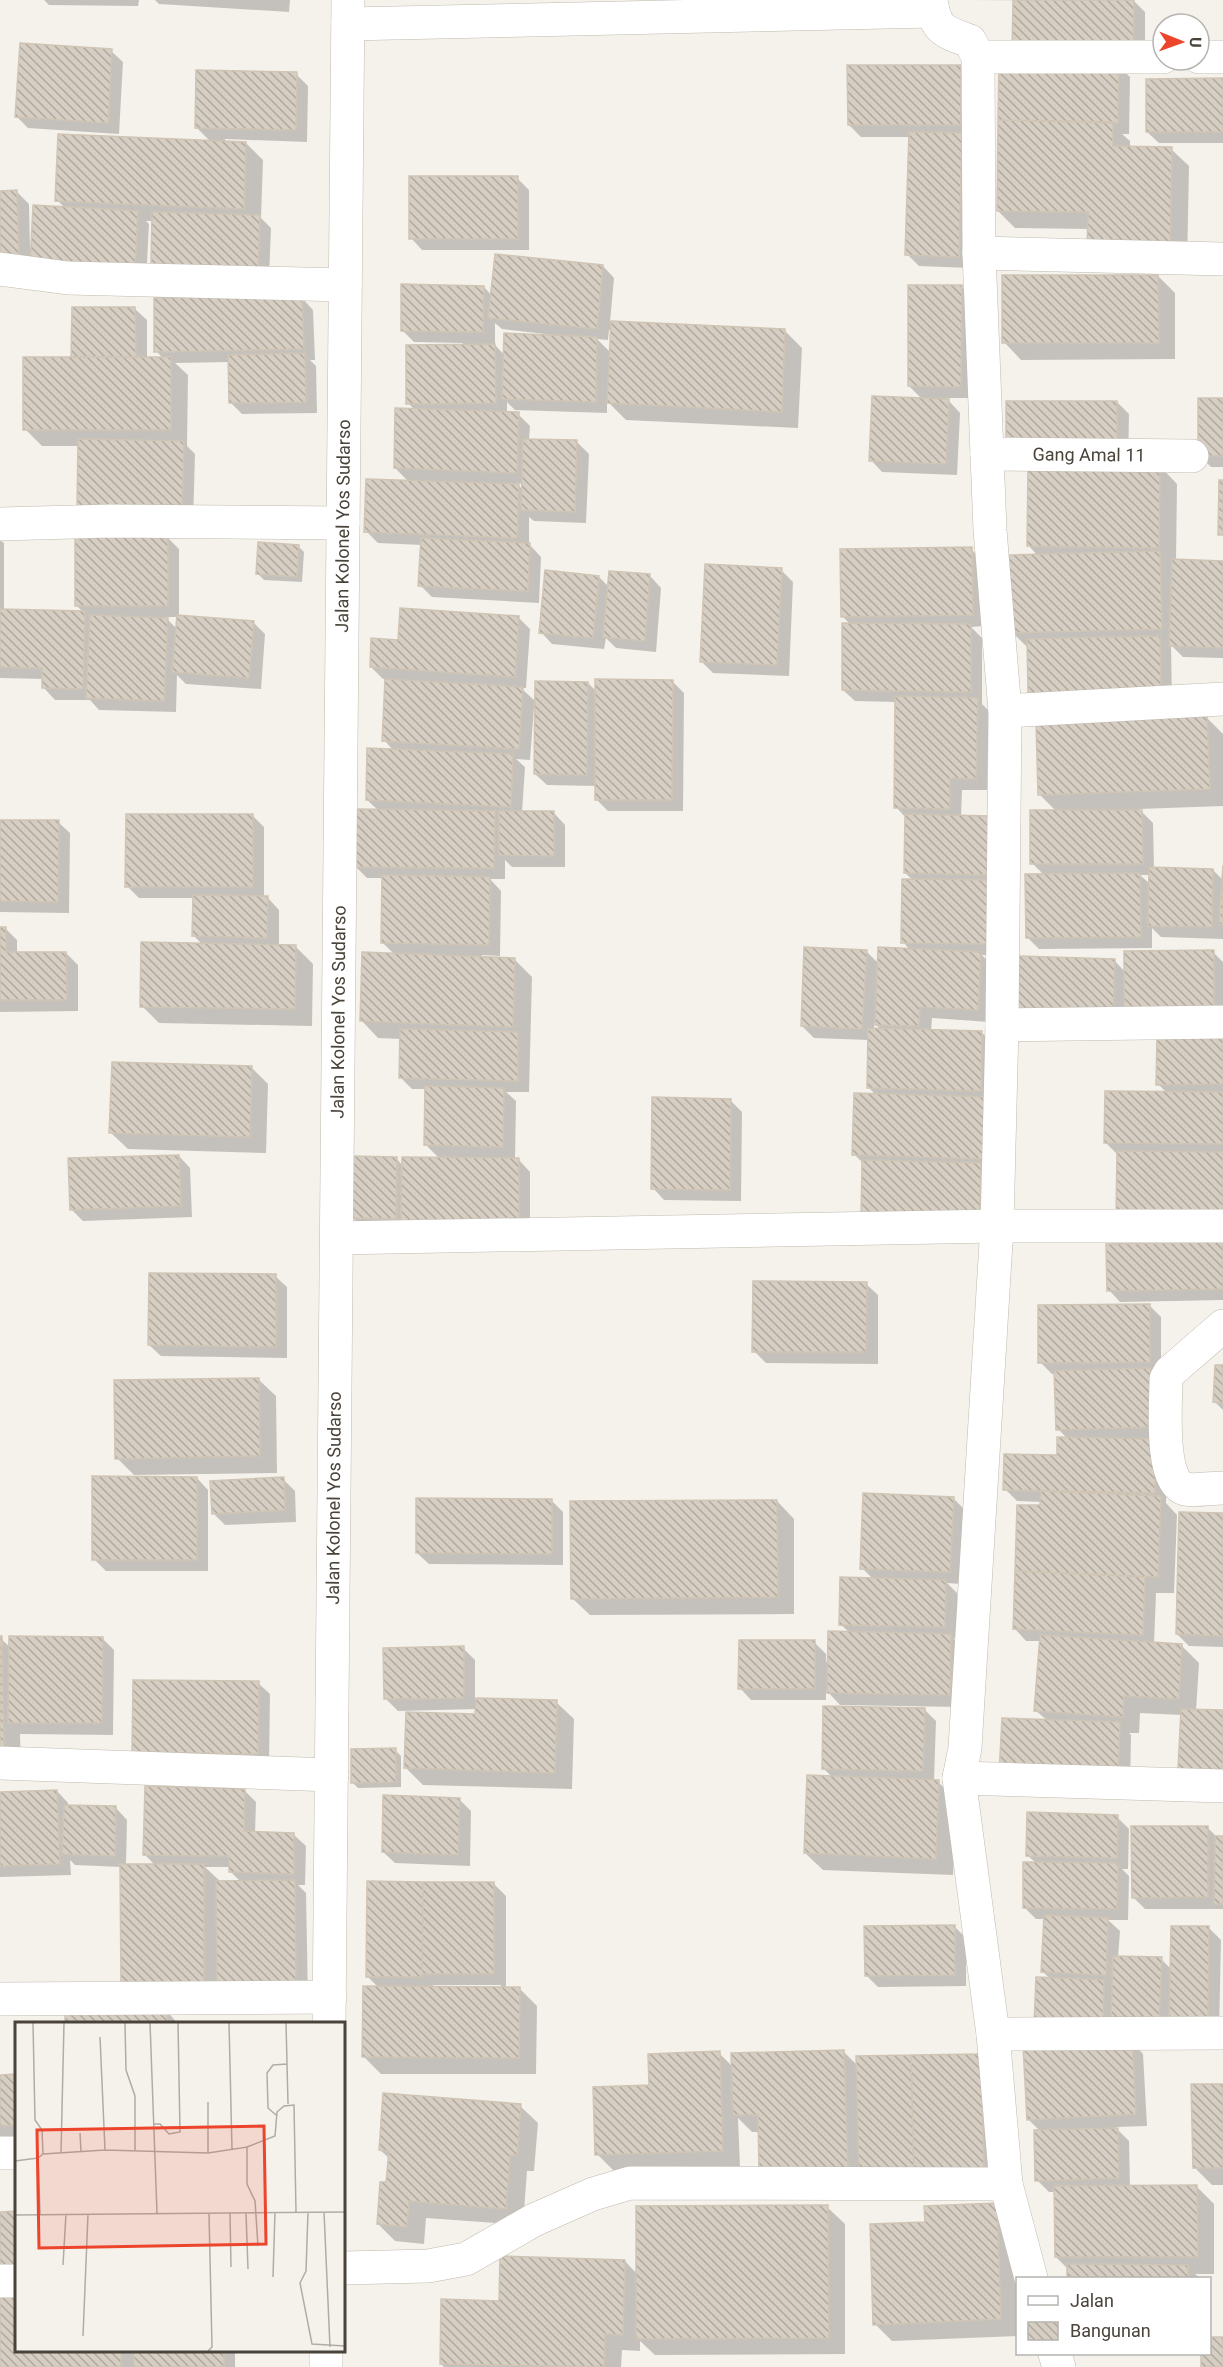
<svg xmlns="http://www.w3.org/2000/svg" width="1223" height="2367" font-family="Roboto,sans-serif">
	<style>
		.shadow { fill: #0003; fill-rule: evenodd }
		.building { fill: url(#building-back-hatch); stroke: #d0c5b5; stroke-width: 1.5 }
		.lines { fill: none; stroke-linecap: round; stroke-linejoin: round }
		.minor-casing { stroke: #c0baaf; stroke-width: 34 }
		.minor { stroke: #fff; stroke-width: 33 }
		.labels { text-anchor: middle; stroke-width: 4.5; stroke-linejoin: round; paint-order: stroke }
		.street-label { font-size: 18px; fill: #49433a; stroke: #fff }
		.inset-road { fill: none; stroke: #b0aca5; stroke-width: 1.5 }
		.view { fill: #ec452c; fill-opacity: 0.15; stroke: #ec452c; stroke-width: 3 }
		.inset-edge { fill: none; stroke: #49433a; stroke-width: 3 }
	</style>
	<defs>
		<pattern id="building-back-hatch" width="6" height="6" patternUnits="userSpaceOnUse" patternTransform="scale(1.5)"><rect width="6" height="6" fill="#d6cec2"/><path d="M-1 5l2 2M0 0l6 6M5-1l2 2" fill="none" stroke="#b0a99f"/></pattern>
	</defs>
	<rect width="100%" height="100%" fill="#f5f2ec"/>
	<path class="shadow" d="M44 0H139L138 6 49 5Z
		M155 0H290L289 12 159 4Z
		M967 0 1134 1 1145 12V64H1117L1130 77 1129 134H1122L1130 141V148L1171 149 1189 166 1187 268 1089 229 1015 228 998 211 1026 64 1014 0Z
		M111 51 123 62 119 134 28 128 16 116Z
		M961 66 972 78 970 268 919 266 907 254 910 137H861L849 125Z
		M296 74 308 86 307 142 225 139V142L246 143 263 160 261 218 271 228 269 279 154 221H146L149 224 146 282 0 270V193L17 192 29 204 30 248H32L65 208 57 200 211 142 196 127Z
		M1223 80V143H1159L1147 132Z
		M517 178 529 190V250H422L411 238Z
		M603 266 614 278 610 322 785 331 802 348 798 428 626 420 607 401V413L515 410 507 402V414H518L530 426 529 440 577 442 589 454 586 523 534 521 529 517V544L541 557 539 603 432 597 420 585 422 545 378 543 366 531 409 482 395 468 415 410 408 403 463 346V343L414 342 402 330 484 287 492 296ZM495 323 502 329 554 335V337L505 356 495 345ZM609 330 612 331 611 353 597 339 608 340ZM516 483 523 484V490Z
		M1158 276 1175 293V359L1021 360 1004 342Z
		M961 286 973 298 972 398H938V400L949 401 960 413 957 475 882 472 871 460 923 400 909 386Z
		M302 298 313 310 315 360H310L316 366 317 413 242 414 230 402V362L175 363 188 375 187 446 195 454 193 524 80 446H42L25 429 73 359 135 309 147 320V358H163L156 351Z
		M1223 399V467H1211L1199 455Z
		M1117 402 1129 414 1128 466H1160L1177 484 1176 561 1223 562V658L1183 657 1171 645 1172 702 1041 705 1029 693 1028 648 1012 632 1038 556 1028 545Z
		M167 537 179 549V617L253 622 265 634 261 689 186 684 177 675 176 712 99 710 90 700H55L44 688V679L0 678V540L4 543V611L84 613 76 605ZM165 617H178L177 629Z
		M298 546 304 552 302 582 264 580 258 574Z
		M971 549 983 561 984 626 971 627 982 638V704L989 711 987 790H962L961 817H990L1002 829 1001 886H996L1004 893 1003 955H982L992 965 989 1022 932 1018 931 1031 982 1033 994 1044 993 1102H989L998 1110 996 1170H986L992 1176 991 1232 875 1230 863 1218 864 1164 854 1154 856 1095H876L868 1087 869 1040 814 1038 802 1026 806 949 866 951 879 964 880 948 910 950 903 942 904 881H914L905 873 906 818 896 807 897 702 855 701 843 690V624H850L842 616V550ZM874 1023 882 1030H874ZM979 1174H982L981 1228H978Z
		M781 570 793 582 789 676 713 673 701 661Z
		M650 576 661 588 656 652 616 648 606 638 604 649 552 644 541 632 599 577 609 587Z
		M518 617 530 629 526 688H521L536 702 588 683 597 692 672 681 684 693 683 811H608L596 799V786L547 785 535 774 536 707H534L530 760 516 759 525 767 522 813H554L565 825V867H512L505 860V879H490L501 891 500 956 482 955V958L514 959 532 977 529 1092H506L516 1101 515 1160H519L530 1172V1234L363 1229 352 1217 396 1158 403 1166 440 1159 426 1145 427 1089H412L400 1077 401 1039 378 1038 361 1020 395 955 382 942 383 878H367L355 866 379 811 367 800 393 750 384 740 387 679H383L371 667 400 642Z
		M1206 717 1223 734V806L1139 809 1153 823 1154 869 1213 870 1223 880V939L1161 937 1152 928V948L1039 949 1027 937 1044 875 1032 863 1057 812 1040 795ZM1140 875H1150V884Z
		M252 815 264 827V898H268L279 910V946L296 947 313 964 312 1026 159 1023 142 1006 203 945 194 936V898H139L127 886Z
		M0 821 58 822 70 833 69 913 0 912Z
		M5 928 17 940V954L66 953 78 965V1011L0 1012V929Z
		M1213 952 1223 962V1023L1031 1028 1114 960 1125 972Z
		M1223 1038V1226L1118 1155 1106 1143 1167 1093 1158 1084Z
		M251 1067 268 1084 266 1153 128 1149 110 1132Z
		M730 1100 742 1112 741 1201 664 1200 653 1188Z
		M179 1156 190 1168 192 1217 83 1221 71 1209Z
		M1223 1244V1300L1120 1302 1109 1290Z
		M275 1276 287 1287V1358L161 1356 149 1345Z
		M866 1284 878 1295V1364L766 1363 754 1351Z
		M1149 1305 1161 1317V1373L1167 1453 1166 1503 1177 1515 1174 1593H1156L1154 1644 1182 1646 1199 1663 1196 1711 1223 1712 1182 1715 1140 1713 1139 1733H1129L1131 1735 1130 1789 1036 1711 1041 1641H1026L1015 1629 1019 1506 1042 1507V1502L1017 1501 1005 1489 1059 1457 1068 1439 1058 1429 1056 1374H1052L1040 1362Z
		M1223 1366V1410L1214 1401Z
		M258 1379 276 1396 277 1473 134 1475 117 1458Z
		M197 1478 208 1490V1571H106L94 1559Z
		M283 1479 295 1491 296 1522 225 1525 213 1513Z
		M953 1498 965 1510 961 1584 947 1583 957 1593V1639L953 1638 962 1647 961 1707 840 1705 826 1690V1700H751L740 1688 814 1642 826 1654V1662H829L850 1633 840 1624 874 1580 862 1568Z
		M551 1500 563 1512V1565L429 1564 417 1553Z
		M777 1501 794 1519V1614L590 1615 572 1598Z
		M1223 1515V1647L1189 1646 1177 1634Z
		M0 1638 10 1647 103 1639 114 1650 113 1735 20 1734 21 1771 0 1772Z
		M463 1648 475 1660V1699L556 1702 574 1719 572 1789 423 1785 406 1768 477 1715V1709L398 1711 386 1699Z
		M258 1683 270 1694 269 1765 145 1763Z
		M924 1709 936 1721 934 1781 938 1782 956 1799 953 1875 823 1870 805 1853 833 1778 823 1768Z
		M395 1750 401 1756V1787L358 1788 352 1782Z
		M244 1790 256 1802 255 1833 294 1835 306 1846 305 1885H298L306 1893 308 1999 139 2000 122 1867 75 1865 70 1860 71 1875 0 1877V1793L57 1791 68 1803V1806L116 1808 127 1820 126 1865H155L144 1854ZM205 1867H231V1872L241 1882H221Z
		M459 1799 471 1811 470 1866 395 1863 383 1852Z
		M1117 1817 1129 1829 1128 1869H1122L1129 1876 1128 1920H1108L1120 1931 1118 1958 1161 1959 1171 1969 1209 1928 1221 1940 1219 2032 1114 2039 1043 1972 1045 1919H1036L1024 1907 1036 1863 1027 1855Z
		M1208 1828 1218 1838H1223V1909H1145L1133 1897Z
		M494 1884 506 1896V1988H519L537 2006 536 2074H381L364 2057 379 1988 368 1977ZM433 1985H501V1988H433Z
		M954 1926 966 1938V1986L878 1987 866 1975Z
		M166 2010 178 2024H67Z
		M1132 2042 1143 2054 1147 2126 1115 2127 1129 2141 1130 2187H1197L1214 2204V2274H1195L1200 2278H1068V2269L1056 2257 1055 2192H1049L1037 2180 1041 2132 1029 2120Z
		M843 2051 858 2066 981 2055 995 2181 872 2184 760 2132H752L738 2118 740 2167 614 2171 597 2154 651 2087 719 2053 733 2067Z
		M16 2076V2137L0 2138V2077Z
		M1223 2085V2185H1212L1195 2168Z
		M520 2106 538 2123 534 2171H527L523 2225 426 2218 424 2244 395 2241 378 2224 388 2184 390 2159 380 2150Z
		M996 2204 1014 2222 1018 2336 892 2341 875 2324 927 2224Z
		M827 2207 845 2224V2354L655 2355 640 2341V2351L622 2350 621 2367H444L441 2364 500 2303 625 2261 637 2274Z
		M0 2213H16V2350H235V2367H0Z"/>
	<path class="building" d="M1013 0H1134L1133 53 1012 51Z
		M20 43 112 49 108 123 15 117Z
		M999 62 1119 64 1118 123 998 120Z
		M847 65H961V125H848Z
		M196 70 297 72 296 130 195 128Z
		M1223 78V132H1146V79Z
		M998 120 1113 122V146L1172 147 1170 251 1087 250 1088 212 997 211Z
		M909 132 962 133 959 257 905 255Z
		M58 134 246 142 244 209 55 201Z
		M409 176H518V239H409Z
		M17 190 19 258H0V191Z
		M33 205 138 211 135 271 30 265Z
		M152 212 260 215 258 268 151 265Z
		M495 254 603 265 597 329 488 318Z
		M1002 275H1158L1159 343H1002Z
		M401 284 484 286 483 332 401 331Z
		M908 285H962L961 387 908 386Z
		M302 296 304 349 154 352V298Z
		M72 307H135L136 357H71Z
		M611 321 785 329 782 412 607 403Z
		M504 333 597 337 596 402 502 399Z
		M495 344 496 403 406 404V345Z
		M305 353 306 402 229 403 228 355Z
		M23 357H171V430H23Z
		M872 396 949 399 946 464 869 461Z
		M1198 398H1223V456H1198Z
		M1006 401H1117V453L1006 454Z
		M395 408 519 412 517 473 394 468Z
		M78 439 184 441 182 513 77 510Z
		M523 439 577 440 575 512 521 510Z
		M1028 463 1160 465 1159 548 1027 546Z
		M366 479 519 484 517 538 364 532Z
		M1219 480H1223V535H1218Z
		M75 535H168V606H75Z
		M421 538 530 543 528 591 418 586Z
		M258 542 299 545 297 577 256 574Z
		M972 547 973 615 841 617 840 549Z
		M1160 551 1162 629 1011 633 1009 555Z
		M1172 559 1223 561V648L1169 646Z
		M705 564 782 568 777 665 700 662Z
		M545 570 599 576 593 638 539 633Z
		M609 571 650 574 645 641 603 637Z
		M400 608 519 616 515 677 370 667 371 638 398 640Z
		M0 609 85 611 83 689 42 688V668L0 667Z
		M90 615 168 618 164 701 86 698Z
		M177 615 254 621 249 678 172 672Z
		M842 623 971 624V692L842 690Z
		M1160 636 1161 690 1028 693 1027 639Z
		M385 679 523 687 519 749 382 741Z
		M595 679 673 680 672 800H595Z
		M535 681 588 682 587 775 534 774Z
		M895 696 978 698 976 779 950 778V809L894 808Z
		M1207 716 1210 789 1038 795 1036 722Z
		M367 748 513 754 511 807 366 800Z
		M355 809 495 811 494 868 354 867Z
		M1030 810H1142L1143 864H1030Z
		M499 811H554V856L499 855Z
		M126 814H253V887H125Z
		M905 814 991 816 990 875 904 873Z
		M0 820H59L58 902 0 901Z
		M1223 865V925L1219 924Z
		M1149 867 1213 869 1212 927 1148 926Z
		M1140 873 1141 937 1026 938 1025 874Z
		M382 875 490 877 489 945 381 943Z
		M902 879 993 880 992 944 901 943Z
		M193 895 268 896 267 938 192 936Z
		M0 927H6V952H66L67 1000H0Z
		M141 942 296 945 295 1009 140 1007Z
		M804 947 867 950 862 1029 801 1026Z
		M878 947 981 952 978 1010 920 1007 919 1026 875 1025Z
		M1214 950V1012L1124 1013V951Z
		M362 952 515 958 513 1027 360 1021Z
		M1019 956 1115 959 1113 1019 1018 1016Z
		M868 1028 982 1031 981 1091 867 1088Z
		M400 1029 518 1032V1081L399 1078Z
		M1157 1036H1223V1084L1156 1085Z
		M112 1062 252 1066 250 1137 109 1133Z
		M425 1086 504 1088 503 1147 424 1145Z
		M1105 1091 1223 1092V1144L1104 1143Z
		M854 1093 987 1097 985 1159 852 1155Z
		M652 1097 731 1099 730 1190 651 1189Z
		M1117 1151 1223 1152V1215L1116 1214Z
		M179 1155 181 1206 70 1210 68 1158Z
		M351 1156 397 1157 396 1219 350 1218Z
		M402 1157 519 1158V1223L401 1221Z
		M862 1160 981 1163 980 1221 861 1219Z
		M1223 1242V1289L1107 1291 1106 1244Z
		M149 1273 276 1274V1347L148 1345Z
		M753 1281 867 1282 866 1352H752Z
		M1150 1304V1362L1038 1363V1305Z
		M1215 1365H1223V1403L1213 1402Z
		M1151 1368 1153 1427 1056 1430 1054 1371Z
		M259 1378 260 1456 115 1459 114 1380Z
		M1057 1437 1156 1439 1155 1493 1003 1490 1004 1454 1057 1455Z
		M92 1476 197 1477V1560H92Z
		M284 1477 285 1510 212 1514 210 1481Z
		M1041 1491 1161 1496 1158 1577 1015 1571 1017 1505H1040Z
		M863 1493 954 1497 950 1572 860 1569Z
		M416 1498 552 1499V1554L416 1553Z
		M777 1500 778 1597 571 1599 570 1501Z
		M1179 1512 1223 1513V1636L1176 1634Z
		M1015 1571 1145 1577 1143 1635 1013 1629Z
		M840 1577 946 1580 945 1627 839 1625Z
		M828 1631 951 1634 950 1695 827 1693Z
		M1040 1635 1182 1644 1179 1699 1124 1696 1123 1717 1034 1711Z
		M0 1636H2L4 1755H0Z
		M9 1636 103 1637 102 1723H8Z
		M739 1640H815V1689H738Z
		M464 1646V1698L384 1699 383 1648Z
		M133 1680 259 1681 258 1754 132 1752Z
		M476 1698 557 1700 555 1773 404 1768 406 1712 475 1714Z
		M823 1706 925 1708 923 1771 822 1769Z
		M1181 1709 1223 1710V1771L1178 1769Z
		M1002 1718 1120 1722 1118 1778 999 1774Z
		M396 1748V1782L351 1783V1749Z
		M807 1775 939 1780 936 1859 804 1853Z
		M145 1786 245 1789 244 1831 294 1833V1874L229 1872V1856L143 1855Z
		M57 1790 60 1864 0 1866V1792Z
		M383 1795 460 1798 458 1855 382 1852Z
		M64 1805 116 1806 115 1856 62 1854Z
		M1027 1812 1118 1815 1117 1858 1026 1856Z
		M1131 1826H1208V1897L1132 1898Z
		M1215 1836H1223V1904H1214Z
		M1023 1862 1118 1863 1117 1909 1023 1908Z
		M120 1864H204V1984H121Z
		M295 1880 296 1987 217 1988 216 1881Z
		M367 1881 423 1882 422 1977H366Z
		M423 1882H494V1974H422Z
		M1044 1915 1108 1918 1106 1975 1041 1972Z
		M955 1925V1975L865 1976 864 1926Z
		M1171 1926H1209L1208 2021 1169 2020Z
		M1113 1956 1162 1957 1159 2021 1111 2019Z
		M1036 1977 1104 1980 1103 2028 1034 2025Z
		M363 1986 520 1987 519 2058 362 2057Z
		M167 2009V2024H65V2010Z
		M1132 2040 1136 2114 1027 2120 1023 2046Z
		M844 2050 848 2169 759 2172 758 2115H733L731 2053Z
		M720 2051 723 2151 595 2155 593 2087 649 2085 648 2054Z
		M981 2054 984 2170 914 2172 911 2055Z
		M911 2055 914 2172 859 2173 856 2056Z
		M16 2074V2125L0 2126V2075Z
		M1191 2084H1223V2168H1193Z
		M383 2093 521 2104 517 2155H510L506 2209 409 2201 407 2227 377 2224 380 2182H386L389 2151 379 2150Z
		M1118 2128 1119 2178 1035 2181 1034 2130Z
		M1197 2185 1198 2257H1055L1054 2186Z
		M997 2203 1001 2319 873 2325 870 2224 925 2222 924 2206Z
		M828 2205 829 2338 636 2339V2206Z
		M16 2211V2274H0V2212Z
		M500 2256 625 2260 623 2335 605 2334 604 2367 440 2364 441 2299 499 2301Z
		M1067 2264 1188 2265V2278H1067Z
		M0 2290H16V2350H121V2367H0Z
		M1210 2337H1223V2367H1201V2354H1210Z
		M134 2350H224V2367H134Z"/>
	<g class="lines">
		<defs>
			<g id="minor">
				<path d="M348 24 933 11"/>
				<path d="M978 57H1163"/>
				<path d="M1199 57H1223"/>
				<path d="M979 253 1223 259"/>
				<path d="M0 269 68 278 345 285"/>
				<path id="s1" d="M987 454 1192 456"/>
				<path d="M0 524 110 521 343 523"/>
				<path d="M1005 711 1223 699"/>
				<path d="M1002 1025 1223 1022"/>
				<path d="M337 1238 997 1226H1223"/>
				<path d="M1223 1326 1170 1372 1166 1379C1166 1402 1159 1482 1185 1489 1196 1491 1212 1488 1223 1488"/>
				<path d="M0 1763 332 1775"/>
				<path d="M959 1778 1223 1786"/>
				<path d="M0 1999 330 1997"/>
				<path id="s2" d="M329 2024 348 0"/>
				<path d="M993 2034 1223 2033"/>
				<path d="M0 2153H16"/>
				<path d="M1006 2184 1031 2278"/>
				<path d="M344 2268 428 2266 466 2259 534 2220 593 2194 630 2183 1006 2184 993 2034 959 1778 965 1748 997 1226 1002 1025 1005 711 990 530 987 454 979 253 978 57 970 41C944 32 935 30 931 0"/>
				<path d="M0 2281H16"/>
				<path d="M1055 2354 1059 2367"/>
				<path d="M326 2367V2350"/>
			</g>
		</defs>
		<use href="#minor" class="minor-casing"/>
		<use href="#minor" class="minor"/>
	</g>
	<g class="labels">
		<g class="street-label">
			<text dy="6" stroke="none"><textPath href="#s1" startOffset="102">Gang Amal 11</textPath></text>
			<text dy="6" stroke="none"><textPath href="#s2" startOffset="1498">Jalan Kolonel Yos Sudarso</textPath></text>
			<text dy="6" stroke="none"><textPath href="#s2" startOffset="1012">Jalan Kolonel Yos Sudarso</textPath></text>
			<text dy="6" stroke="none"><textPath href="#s2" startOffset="526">Jalan Kolonel Yos Sudarso</textPath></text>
		</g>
	</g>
	<g transform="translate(15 2022)">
		<rect width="330" height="330" fill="#f5f2ec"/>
		<path class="inset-road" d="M18 1 20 98 27 108 28 132M110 1 111 48 120 74V128M135 1 142 191M214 1 217 127M271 1 273 82M85 15 90 128M193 80V131M261 93 253 86 252 51 258 43 272 42M139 102H145L154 112 165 110 163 1M65 111 66 130M232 125 260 114 262 90 269 84 279 83 281 190M46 131 49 1M23 136 25 192M0 139 23 136 28 132 90 128 193 131 232 125V162L240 179 243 224M293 190 291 249 285 261 297 322 330 324M309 190 315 325M215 191 216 245M231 191 233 247M0 193 330 190M48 243 51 192M258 255 260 190M68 314 73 192M193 329 197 325 194 191"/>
		<path class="view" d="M249 104 251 222 24 226 22 108Z"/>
		<rect width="330" height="330" class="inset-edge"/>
	</g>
	<rect x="1016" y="2277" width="195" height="78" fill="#ffffff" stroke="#b6b4b0" stroke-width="1.5"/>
	<rect x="1028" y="2296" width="30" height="9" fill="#ffffff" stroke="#b6b4b0" stroke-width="1.5"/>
	<text x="1070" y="2307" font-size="18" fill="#49433a">Jalan</text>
	<rect x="1028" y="2322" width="30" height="18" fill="url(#building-back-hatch)" stroke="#b6b4b0" stroke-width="1.5"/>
	<text x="1070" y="2337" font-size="18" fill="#49433a">Bangunan</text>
	<g transform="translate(1181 42) rotate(91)"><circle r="28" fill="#ffffff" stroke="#b6b4b0" stroke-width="1.5"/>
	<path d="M0-4.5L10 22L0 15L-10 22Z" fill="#ec452c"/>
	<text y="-9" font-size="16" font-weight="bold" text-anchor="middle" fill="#49433a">U</text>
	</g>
</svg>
